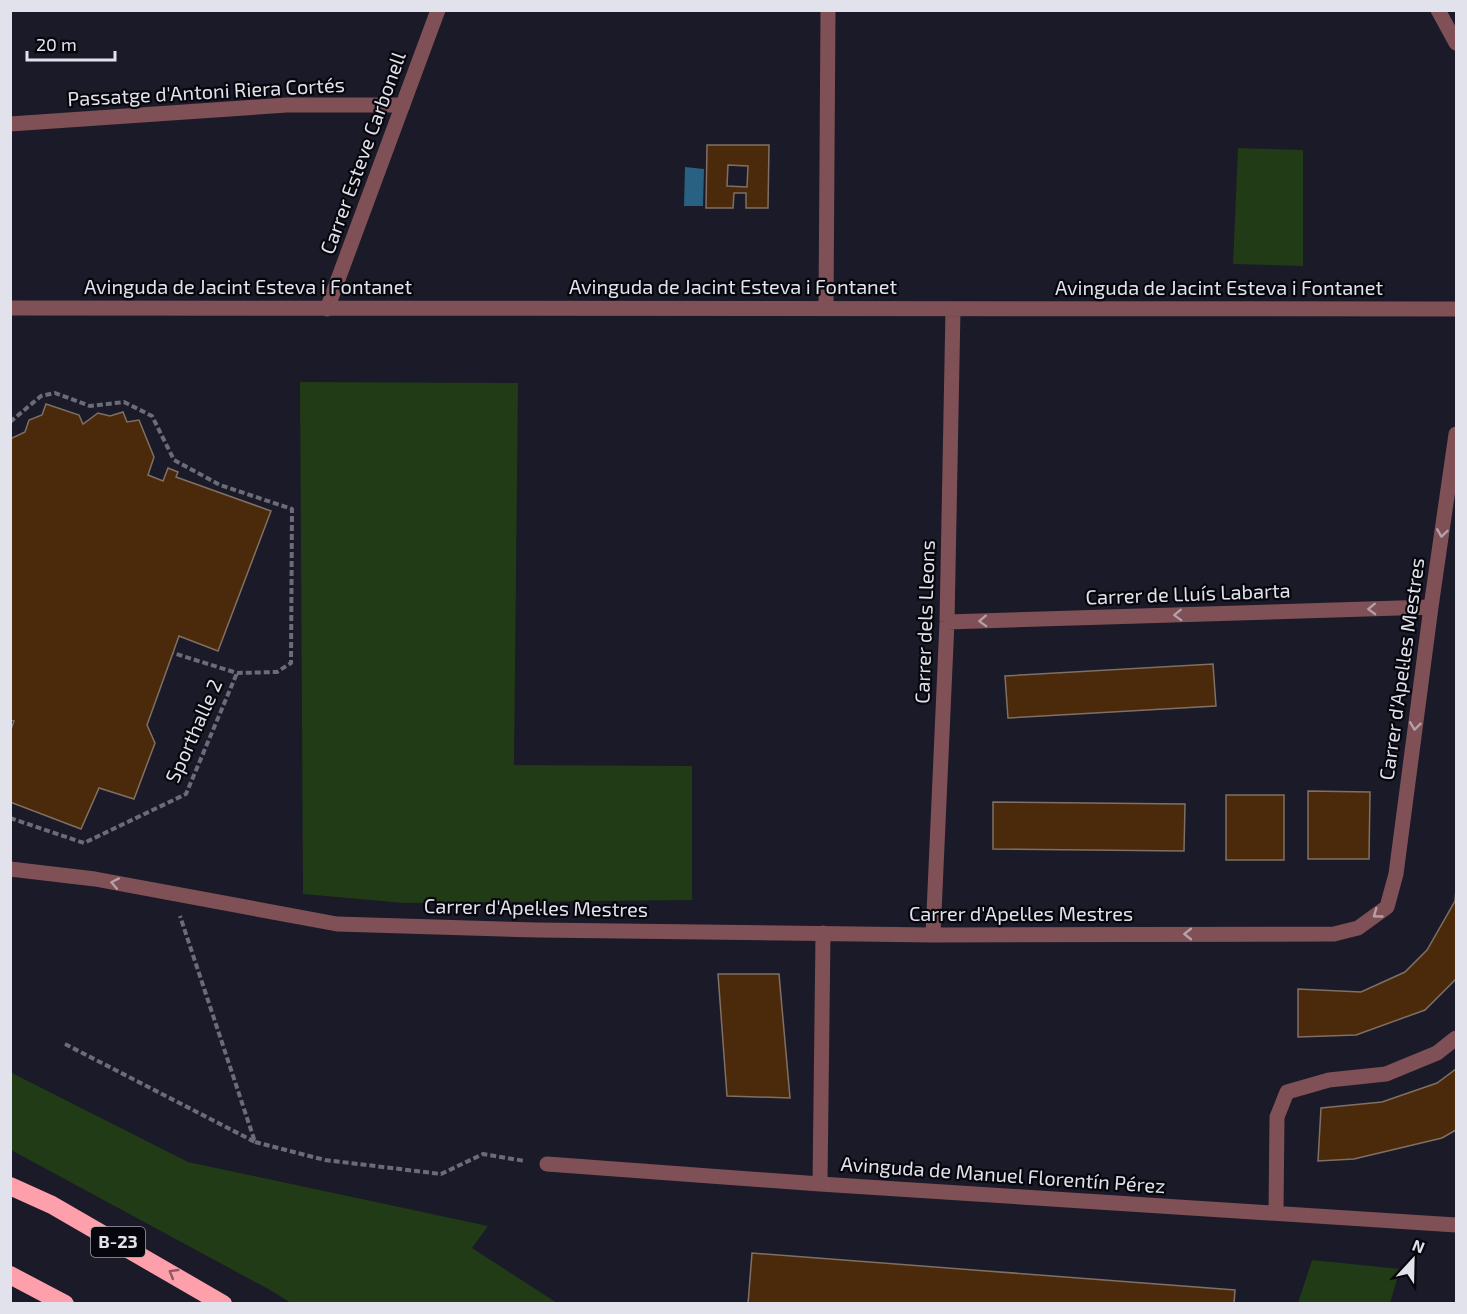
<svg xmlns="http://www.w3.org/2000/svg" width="1467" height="1314" font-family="'Exo 2',sans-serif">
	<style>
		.green { fill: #203b15 }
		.water { fill: #296183 }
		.building { fill: #4a2a0a; stroke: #807063; stroke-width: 1.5; fill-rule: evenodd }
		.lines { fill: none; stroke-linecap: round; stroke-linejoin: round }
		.path { stroke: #6b6c78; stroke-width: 4; stroke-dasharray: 6 3; stroke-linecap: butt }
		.minor { stroke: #7f5056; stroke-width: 15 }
		.highway { stroke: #fea0ac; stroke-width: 18 }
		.oneway { stroke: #b5a0a8 }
		.oneway2 { stroke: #8e5b64 }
		.labels { text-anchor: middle; stroke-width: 4.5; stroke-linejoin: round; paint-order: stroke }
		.shield { fill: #06060c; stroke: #9fa0a9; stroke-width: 1.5 }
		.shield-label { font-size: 18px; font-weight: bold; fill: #e1e2ec }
		.street-label { font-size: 20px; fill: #e1e2ec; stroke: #06060c }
	</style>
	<rect width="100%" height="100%" fill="#1a1a28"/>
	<path class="green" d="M1238 148 1303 150V266L1233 264Z
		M300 382 518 383 514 765 692 766V900L404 903 303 894Z
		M10 1072 188 1162 488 1226 472 1248 557 1303H291L270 1290 11 1150Z
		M1312 1260 1400 1269 1390 1303H1298Z"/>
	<path class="water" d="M685 167 704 169 703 206H684Z"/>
	<path class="building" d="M707 145H769L768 208H746V193H734L733 208H706ZM728 165 748 166 747 187 727 186Z
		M46 404 79 415 83 424 98 413 110 416 123 412 127 422 139 420 154 457 148 475 163 481 168 468 178 472 176 477 271 511 218 651 179 636 147 725 155 743 134 799 99 788 81 829 10 802V732L14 721 10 720V441L12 438 25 432 29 420 42 415Z
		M1213 664 1216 706 1008 718 1005 676Z
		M1308 791 1370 792 1369 859H1308Z
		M1226 795H1284V860H1226Z
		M993 802 1185 804 1184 851 993 849Z
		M1456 889V979L1425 1010 1356 1035 1298 1037V989L1361 992 1405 972 1427 950 1455 901Z
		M718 974H779L790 1098 727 1096Z
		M1456 1069V1130L1442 1138 1354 1159 1318 1161 1321 1108 1382 1102 1437 1083Z
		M752 1253 1235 1290 1234 1304H748Z"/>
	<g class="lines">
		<path class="path" d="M10 422 41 396 55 393 90 406 124 402 152 416 174 460 220 485 292 509 291 663 277 672 237 673 173 653
			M10 818 84 843 186 794 237 673
			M65 1044 255 1142 180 916
			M255 1142 325 1160 441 1174 483 1154 525 1161"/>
		<path class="minor" d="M1438 10 1456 43
			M10 124 287 105H403
			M826 307 828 10
			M10 308 1456 309
			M327 309 438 10
			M947 622 1431 607
			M10 869 95 879 337 924 537 930 933 935 1334 934 1358 928 1387 907 1396 874 1431 607 1456 434
			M933 935 947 622 953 309
			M547 1164 820 1184 1456 1225
			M820 1184 823 933
			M1276 1213 1277 1117 1287 1092 1329 1080 1386 1074 1437 1053 1456 1038"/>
		<path class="highway" d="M10 1186 52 1205 223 1304
			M10 1275 65 1304"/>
	</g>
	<defs><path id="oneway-chevron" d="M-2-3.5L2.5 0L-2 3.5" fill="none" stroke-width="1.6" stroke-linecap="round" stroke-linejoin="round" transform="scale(1.5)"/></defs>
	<g class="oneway">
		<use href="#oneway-chevron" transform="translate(1442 533) rotate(98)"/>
		<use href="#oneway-chevron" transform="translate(1372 609) rotate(178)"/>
		<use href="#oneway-chevron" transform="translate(1178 615) rotate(178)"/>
		<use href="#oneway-chevron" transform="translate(983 621) rotate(178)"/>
		<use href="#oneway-chevron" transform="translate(1415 726) rotate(97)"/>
		<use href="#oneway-chevron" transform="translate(115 883) rotate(-169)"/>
		<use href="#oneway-chevron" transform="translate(1377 914) rotate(144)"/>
		<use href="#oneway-chevron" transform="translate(1188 934) rotate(180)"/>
	</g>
	<use class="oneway2" href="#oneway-chevron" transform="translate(173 1273) rotate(-149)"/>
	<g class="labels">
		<rect class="shield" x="91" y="1227" width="54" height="30" rx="4.5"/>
		<g class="shield-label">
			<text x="118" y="1248">B-23</text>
		</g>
		<g class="street-label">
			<text transform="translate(206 92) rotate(-3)" y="7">Passatge d'Antoni Riera Cortés</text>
			<text transform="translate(363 153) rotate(-70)" y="7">Carrer Esteve Carbonell</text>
			<text x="248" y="294">Avinguda de Jacint Esteva i Fontanet</text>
			<text x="733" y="294">Avinguda de Jacint Esteva i Fontanet</text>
			<text x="1219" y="295">Avinguda de Jacint Esteva i Fontanet</text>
			<text transform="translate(1188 594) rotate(-2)" y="7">Carrer de Lluís Labarta</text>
			<text transform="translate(925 622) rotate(-88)" y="7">Carrer dels Lleons</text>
			<text transform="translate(1402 669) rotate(-82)" y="7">Carrer d'Apel·les Mestres</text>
			<text transform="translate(194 731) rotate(-66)" y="7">Sporthalle 2</text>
			<text transform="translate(536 908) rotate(1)" y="7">Carrer d'Apel·les Mestres</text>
			<text x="1021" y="921">Carrer d'Apel·les Mestres</text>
			<text transform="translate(1003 1175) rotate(4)" y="7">Avinguda de Manuel Florentín Pérez</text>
		</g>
	</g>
	<rect width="1467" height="1314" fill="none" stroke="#e1e2ec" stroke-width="24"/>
	<g transform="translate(1413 1260) rotate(22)" stroke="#06060c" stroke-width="4.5" paint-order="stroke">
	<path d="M0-4.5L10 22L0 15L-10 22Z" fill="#e1e2ec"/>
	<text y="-9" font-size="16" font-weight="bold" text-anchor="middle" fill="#e1e2ec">N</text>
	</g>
	<path d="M27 51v9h88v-9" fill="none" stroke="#e1e2ec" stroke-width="3"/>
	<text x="36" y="51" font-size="18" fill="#e1e2ec" stroke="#06060c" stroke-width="4.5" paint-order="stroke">20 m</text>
</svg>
